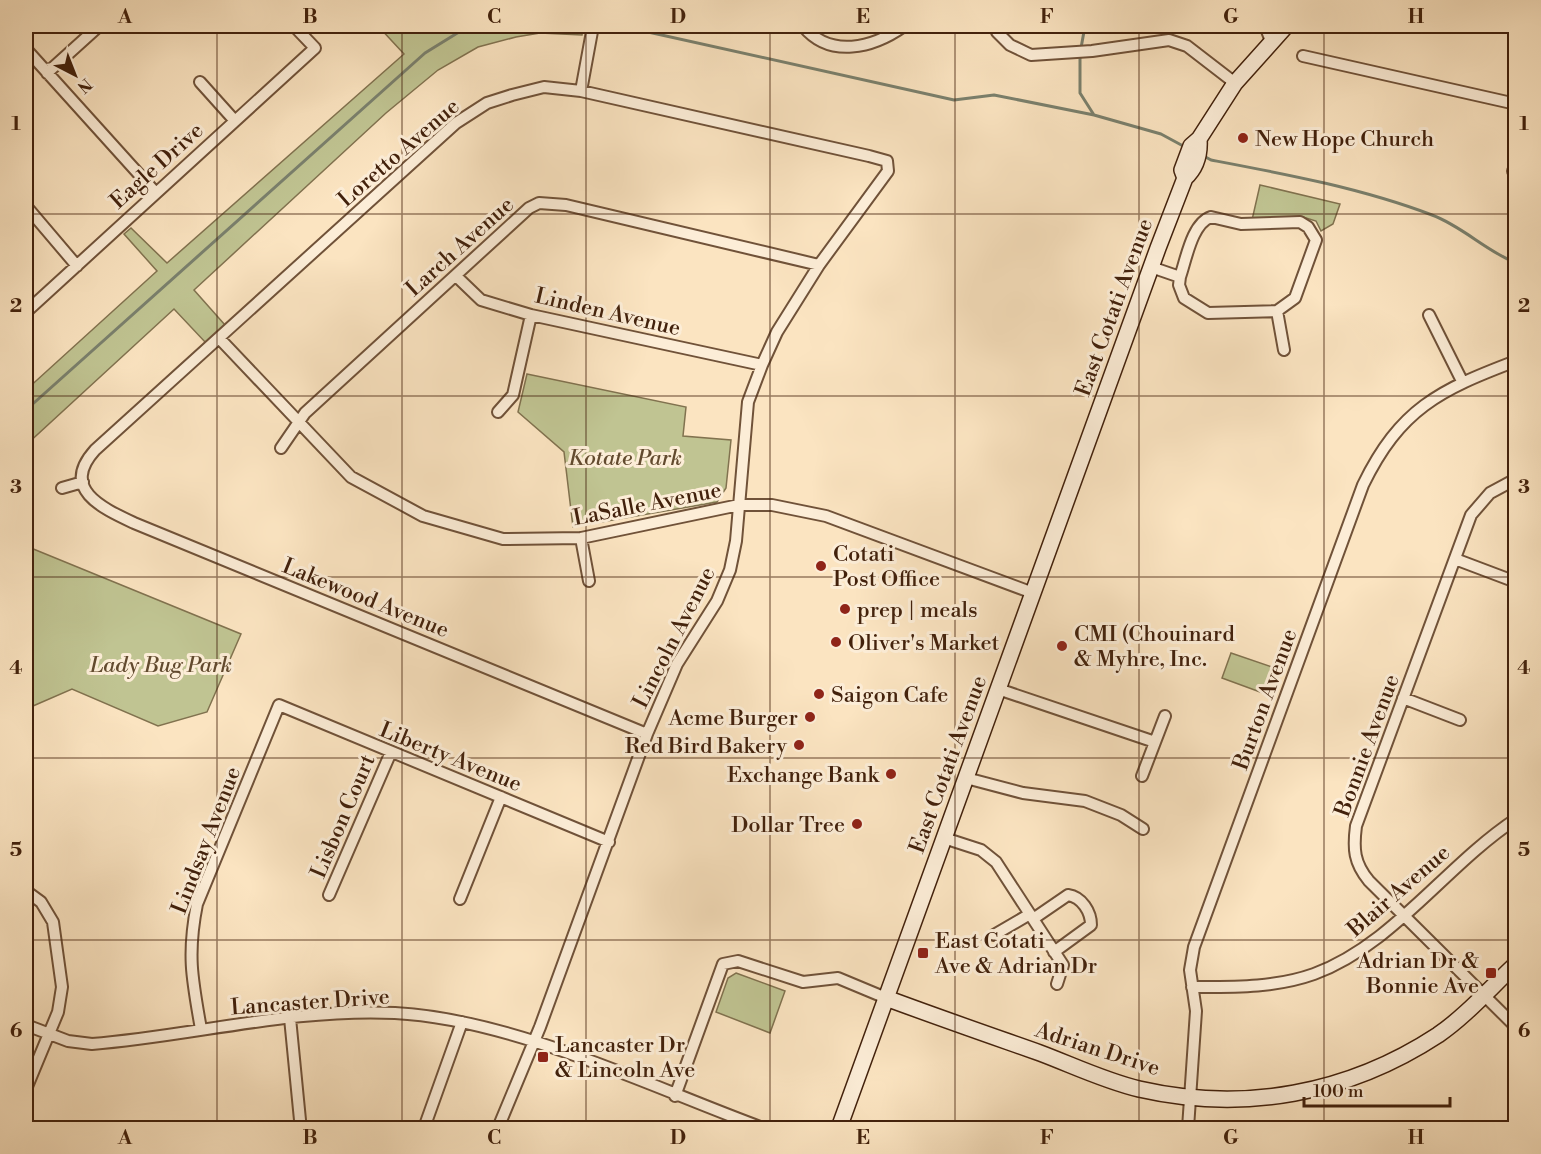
<svg xmlns="http://www.w3.org/2000/svg" width="1541" height="1154" font-family="'Libre Bodoni',serif">
	<style>
		.green { fill: #c0c492; stroke: #81724f; stroke-width: 1.5 }
		.lines { fill: none; stroke-linecap: round; stroke-linejoin: round }
		.stream { stroke: #7a806d; stroke-width: 3 }
		.street-casing { stroke: #705239; stroke-width: 14 }
		.secondary-casing { stroke: #42210c; stroke-width: 18 }
		.street { stroke: #fcedd7; stroke-width: 10 }
		.secondary { stroke: #fcedd7; stroke-width: 15 }
		.grid { fill: none; stroke: #42210c; stroke-width: 1.5; stroke-opacity: 0.55 }
		.poi-dot { fill: #8f2418; stroke: #fcedd7; stroke-width: 2 }
		.labels { text-anchor: middle; stroke-width: 6; stroke-linejoin: round; paint-order: stroke }
		.poi-label { font-size: 22px; fill: #42210c; stroke: #fcedd7; text-anchor: start }
		.street-label { font-size: 22px; fill: #42210c; stroke: #fcedd7 }
		.park-label { font-size: 22px; font-style: italic; fill: #624a2e; stroke: #fcedd7 }
		.neatline { fill: none; stroke: #42210c; stroke-width: 2 }
		.grid-label { font-size: 20px; text-anchor: middle; font-weight: bold; fill: #42210c }
	</style>
	<rect width="100%" height="100%" fill="#fbe4c1"/>
	<filter id="stains"><feTurbulence type="fractalNoise" baseFrequency=".00333" numOctaves="4"/><feColorMatrix values="0 0 0 0 .2 0 0 0 0 .09 0 0 0 0 .02 0 0 0 .5 -.17"/></filter>
	<radialGradient id="worn" r=".72"><stop offset=".6" stop-color="#630" stop-opacity="0"/><stop offset="1" stop-color="#630" stop-opacity=".3"/></radialGradient>
	<path class="green" d="M378 26H583L582 35 540 33 516 37 478 47 438 70 386 113 194 290 225 325 206 343 174 309 26 445V390L157 271 124 234 131 228 167 263 404 54Z
		M1260 185 1340 204 1333 224 1321 231 1316 221 1303 217 1252 220Z
		M527 374 686 407 683 436 731 440 726 488 717 502 573 527 564 452 518 412Z
		M26 546 241 634 207 712 158 726 72 689 26 709Z
		M1231 653 1281 670 1271 696 1222 678Z
		M736 973 785 991 770 1033 716 1012 728 978Z"/>
	<g class="lines">
		<path class="stream" d="M621 26 954 100 994 95 1094 115 1161 134 1185 147
			M1081 48 1085 26
			M1080 55V93L1094 115
			M1202 155 1211 160C1285 174 1361 188 1432 215 1462 226 1486 251 1516 263
			M26 410 425 53 459 32 482 26"/>
		<defs>
			<path id="street" d="M803 26C830 59 873 48 904 26
				M995 26 997 32 1010 45 1031 55 1092 51 1169 40 1187 46 1235 83
				M1265 26 1271 41
				M26 49 155 192
				M1303 56 1516 104
				M47 73 99 26
				M200 82 235 121
				M581 91 593 26
				M1513 171 1516 174
				M26 206 77 266
				M1211 217 1241 224 1300 222 1308 227 1316 240 1295 298 1277 311 1208 313 1184 298 1179 285 1180 277C1186 260 1192 223 1211 217Z
				M1151 267 1180 277
				M456 276 481 300 531 315 762 365
				M1277 311 1284 350
				M26 312 315 48 294 26
				M1429 315 1462 381
				M219 338 351 477 423 516 503 539 581 538 739 505H772L826 516 1033 593
				M498 412 513 395 531 315
				M281 448 305 413 529 208 539 203 566 205 819 265
				M1516 479 1490 493 1471 515 1356 826C1353 849 1354 863 1369 881L1516 1027
				M62 488 83 482
				M581 538 589 581
				M1455 559 1516 582
				M998 689 1155 742
				M1403 698 1460 720
				M1142 776 1165 716
				M966 778 1023 793 1085 801 1121 815 1143 829
				M944 838 981 850 996 862 1063 965 1057 984
				M26 891 41 902 53 922 62 987 58 1012 26 1089
				M329 895 391 752
				M460 899 501 797
				M1033 919 1068 895C1082 897 1091 912 1091 925L1054 952
				M994 935 1030 914
				M1192 987C1233 987 1275 988 1314 974 1393 945 1445 866 1516 819
				M290 1018 300 1120
				M26 1025 68 1041 92 1044C192 1036 293 1008 395 1013 513 1019 651 1087 763 1128
				M201 1029C192 979 187 954 197 904L279 705 609 842
				M675 1096 723 964 738 961 803 982 838 978 886 998
				M424 1128 462 1022
				M498 1128 540 1027 647 734 677 664 717 601 730 570 736 541 748 402 762 365 777 332 819 265 888 171 887 161 869 156 581 91 544 87 512 95 487 103 456 123 95 450C60 489 102 508 134 523L647 734
				M1188 1128 1196 1011 1190 970 1194 947 1363 485C1400 409 1439 390 1516 361"/>
			<path id="secondary" d="M1185 178 1182 170 1191 146 1199 139 1235 83 1286 26
				M886 998C937 1017 989 1035 1040 1053 1072 1065 1105 1081 1139 1089 1244 1113 1348 1094 1438 1035 1467 1015 1490 988 1516 964
				M839 1128 1158 248 1185 178C1196 168 1200 154 1199 139"/>
		</defs>
		<use href="#street" class="street-casing"/>
		<use href="#secondary" class="secondary-casing"/>
		<use href="#street" class="street"/>
		<use href="#secondary" class="secondary"/>
	</g>
	<path class="grid" d="M217 26V1128M402 26V1128M586 26V1128M770 26V1128M955 26V1128M1139 26V1128M1324 26V1128M26 214H1516M26 396H1516M26 577H1516M26 758H1516M26 940H1516"/>
	<g class="poi-dot">
		<circle cx="1243" cy="138" r="6"/>
		<circle cx="821" cy="566" r="6"/>
		<circle cx="845" cy="609" r="6"/>
		<circle cx="836" cy="642" r="6"/>
		<circle cx="1062" cy="646" r="6"/>
		<circle cx="819" cy="694" r="6"/>
		<circle cx="810" cy="717" r="6"/>
		<circle cx="799" cy="745" r="6"/>
		<circle cx="891" cy="774" r="6"/>
		<circle cx="857" cy="824" r="6"/>
		<rect x="917" y="947" width="12" height="12" rx="3"/>
		<rect x="1485" y="967" width="12" height="12" rx="3"/>
		<rect x="537" y="1051" width="12" height="12" rx="3"/>
	</g>
	<g class="labels">
		<g class="poi-label">
			<text x="1255" y="146">New Hope Church</text>
			<text x="833" y="561">Cotati<tspan x="833" dy="25">Post Office</tspan></text>
			<text x="857" y="617">prep | meals</text>
			<text x="1074" y="641">CMI (Chouinard<tspan x="1074" dy="25">&amp; Myhre, Inc.</tspan></text>
			<text x="848" y="650">Oliver's Market</text>
			<text x="831" y="702">Saigon Cafe</text>
			<text x="798" y="725" text-anchor="end">Acme Burger</text>
			<text x="787" y="753" text-anchor="end">Red Bird Bakery</text>
			<text x="879" y="782" text-anchor="end">Exchange Bank</text>
			<text x="845" y="832" text-anchor="end">Dollar Tree</text>
			<text x="935" y="948">East Cotati<tspan x="935" dy="25">Ave &amp; Adrian Dr</tspan></text>
			<text x="1479" y="968" text-anchor="end">Adrian Dr &amp;<tspan x="1479" dy="25">Bonnie Ave</tspan></text>
			<text x="555" y="1052">Lancaster Dr<tspan x="555" dy="25">&amp; Lincoln Ave</tspan></text>
		</g>
		<g class="street-label">
			<text transform="translate(398 152) rotate(-41)" y="8">Loretto Avenue</text>
			<text transform="translate(156 165) rotate(-42)" y="8">Eagle Drive</text>
			<text transform="translate(459 246) rotate(-42)" y="8">Larch Avenue</text>
			<text transform="translate(1113 307) rotate(-70)" y="8">East Cotati Avenue</text>
			<text transform="translate(608 311) rotate(13)" y="8">Linden Avenue</text>
			<text transform="translate(647 503) rotate(-11)" y="8">LaSalle Avenue</text>
			<text transform="translate(366 597) rotate(22)" y="8">Lakewood Avenue</text>
			<text transform="translate(673 637) rotate(-63)" y="8">Lincoln Avenue</text>
			<text transform="translate(1264 699) rotate(-70)" y="8">Burton Avenue</text>
			<text transform="translate(1366 745) rotate(-70)" y="8">Bonnie Avenue</text>
			<text transform="translate(451 756) rotate(22)" y="8">Liberty Avenue</text>
			<text transform="translate(947 764) rotate(-70)" y="8">East Cotati Avenue</text>
			<text transform="translate(342 816) rotate(-67)" y="8">Lisbon Court</text>
			<text transform="translate(205 840) rotate(-69)" y="8">Lindsay Avenue</text>
			<text transform="translate(1398 890) rotate(-41)" y="8">Blair Avenue</text>
			<text transform="translate(310 1001) rotate(-4)" y="8">Lancaster Drive</text>
			<text transform="translate(1098 1048) rotate(18)" y="8">Adrian Drive</text>
		</g>
		<g class="park-label">
			<text x="625" y="465">Kotate Park</text>
			<text x="161" y="672">Lady Bug Park</text>
		</g>
	</g>
	<rect width="1541" height="1154" fill="none" stroke="#fbe4c1" stroke-width="66"/>
	<g transform="translate(75 75) rotate(138)" stroke="#fcedd7" stroke-width="4.5" paint-order="stroke">
	<path d="M0-4.5L10 22L0 15L-10 22Z" fill="#42210c"/>
	<text y="-9" font-size="16" font-weight="bold" text-anchor="middle" fill="#42210c">N</text>
	</g>
	<path d="M1304 1097v9h146v-9" fill="none" stroke="#42210c" stroke-width="3"/>
	<text x="1313" y="1097" font-size="18" fill="#42210c" stroke="#fcedd7" stroke-width="4.5" paint-order="stroke">100 m</text>
	<rect x="33" y="33" width="1475" height="1088" class="neatline"/>
	<g class="grid-label">
		<text x="125" y="23">A</text>
		<text x="310" y="23">B</text>
		<text x="494" y="23">C</text>
		<text x="678" y="23">D</text>
		<text x="863" y="23">E</text>
		<text x="1047" y="23">F</text>
		<text x="1231" y="23">G</text>
		<text x="1416" y="23">H</text>
		<text x="16" y="130">1</text>
		<text x="1524" y="130">1</text>
		<text x="16" y="312">2</text>
		<text x="1524" y="312">2</text>
		<text x="16" y="493">3</text>
		<text x="1524" y="493">3</text>
		<text x="16" y="674">4</text>
		<text x="1524" y="674">4</text>
		<text x="16" y="856">5</text>
		<text x="1524" y="856">5</text>
		<text x="16" y="1037">6</text>
		<text x="1524" y="1037">6</text>
		<text x="125" y="1144">A</text>
		<text x="310" y="1144">B</text>
		<text x="494" y="1144">C</text>
		<text x="678" y="1144">D</text>
		<text x="863" y="1144">E</text>
		<text x="1047" y="1144">F</text>
		<text x="1231" y="1144">G</text>
		<text x="1416" y="1144">H</text>
	</g>
	<rect width="100%" height="100%" filter="url(#stains)"/>
	<rect width="100%" height="100%" fill="url(#worn)"/>
</svg>
